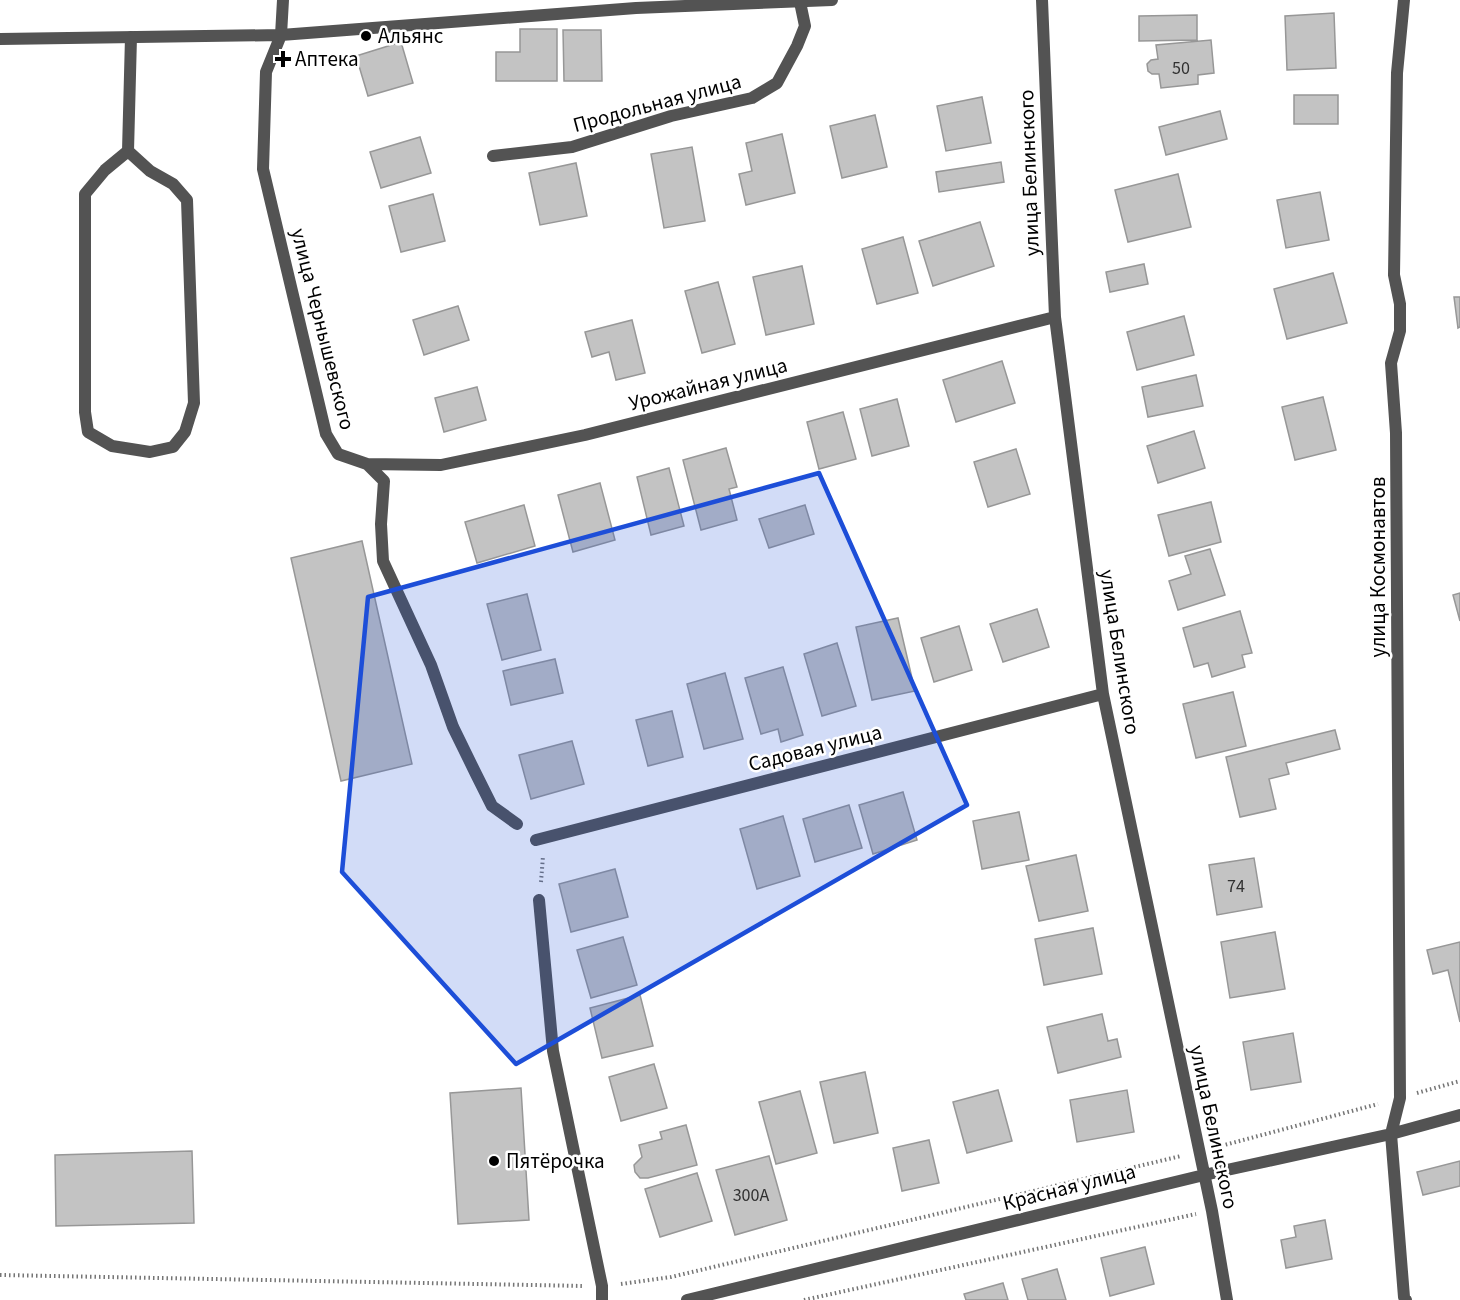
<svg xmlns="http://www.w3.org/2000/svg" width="1460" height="1300" font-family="'Source Sans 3',sans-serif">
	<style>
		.building { fill: #c3c3c3; stroke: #979797; stroke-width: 1.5 }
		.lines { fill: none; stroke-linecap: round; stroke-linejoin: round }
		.path { stroke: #757575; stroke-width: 4; stroke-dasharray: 1.5 3; stroke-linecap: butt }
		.service { stroke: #535353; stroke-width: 12 }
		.minor { stroke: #535353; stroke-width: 12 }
		.marked { fill: #1d4ed8; fill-opacity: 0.2; stroke: #1d4ed8; stroke-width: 4.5; stroke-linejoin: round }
		.poi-dot { fill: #000; stroke: #fff; stroke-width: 2 }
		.labels { text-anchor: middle; stroke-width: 5; stroke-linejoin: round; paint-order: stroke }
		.number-label { font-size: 18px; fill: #313131 }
		.poi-label { font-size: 21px; fill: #000; stroke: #fff; text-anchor: start }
		.street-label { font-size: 21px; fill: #000; stroke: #fff }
	</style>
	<rect width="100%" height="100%" fill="#fff"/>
	<path class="building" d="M1334 13 1336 68 1287 70 1285 16Z
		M1197 15V40L1139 41V16Z
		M520 29H557V81H496V52H520Z
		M563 30H601L602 81H564Z
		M1211 40 1214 73 1198 75V84L1161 88 1159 74H1152L1148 71 1147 64 1151 60 1158 59 1156 45Z
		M401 42 413 83 368 96 356 56Z
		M1294 95H1338V124H1294Z
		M982 97 991 143 946 151 937 106Z
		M1220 111 1227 139 1166 155 1159 127Z
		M875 115 887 167 842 178 830 126Z
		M782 134 795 193 746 205 739 174 752 171 746 143Z
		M420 137 431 173 381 188 370 152Z
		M692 147 705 221 664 228 651 154Z
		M1001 162 1004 182 939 192 936 172Z
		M576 163 587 216 540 225 529 173Z
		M1178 174 1191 227 1128 242 1115 190Z
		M1320 192 1329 240 1286 248 1277 200Z
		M433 194 445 241 401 252 389 206Z
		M980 222 994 266 933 286 919 241Z
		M903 237 918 293 877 304 862 249Z
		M1144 264 1148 284 1110 292 1106 272Z
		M802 266 814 324 766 335 753 277Z
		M1333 273 1347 323 1287 339 1274 289Z
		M718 282 735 344 702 353 685 291Z
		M1454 297H1460V327L1458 328Z
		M458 306 469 340 424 355 413 320Z
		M1184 316 1194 355 1137 370 1127 332Z
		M632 320 645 373 616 380 609 352 592 357 585 332Z
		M1002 361 1015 403 956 422 943 380Z
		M1196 375 1203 406 1148 417 1142 387Z
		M477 387 486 420 444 432 435 398Z
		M1323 397 1336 450 1295 460 1282 407Z
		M897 399 909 446 872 456 860 409Z
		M843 412 856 459 819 469 807 422Z
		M1194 431 1205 468 1158 483 1147 446Z
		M726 448 737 487 729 489 737 520 701 530 683 460Z
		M1016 449 1030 494 988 507 974 462Z
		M669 468 684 526 651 535 637 477Z
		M600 483 615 540 573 552 558 495Z
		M1211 502 1221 542 1169 556 1158 515Z
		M524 505 535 546 477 563 465 522Z
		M805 505 814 534 769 548 759 519Z
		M362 541 412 764 341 781 291 558Z
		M1210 549 1225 595 1178 610 1169 581 1191 574 1185 556Z
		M1460 593V621L1453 595Z
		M527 594 541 650 502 660 487 604Z
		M1037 609 1049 647 1003 662 990 624Z
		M1240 611 1252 653 1242 655 1245 667 1212 677 1208 663 1194 667 1183 628Z
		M898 618 915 691 872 700 856 627Z
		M959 626 972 670 934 682 921 638Z
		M837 643 856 706 822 716 804 654Z
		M555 659 563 693 511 705 503 671Z
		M783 667 803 735 781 742 778 729 761 734 745 678Z
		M725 673 743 739 704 749 687 684Z
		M1233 692 1246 746 1196 758 1183 704Z
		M672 711 683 757 648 766 636 720Z
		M1335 730 1340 749 1286 763 1289 774 1269 779 1276 809 1240 817 1226 757Z
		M572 741 584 784 531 799 519 755Z
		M903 792 917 840 873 854 859 805Z
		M849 805 862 848 815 862 803 819Z
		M1019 812 1029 860 982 869 973 821Z
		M783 816 800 876 757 889 740 829Z
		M1076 855 1088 911 1039 921 1026 866Z
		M1254 858 1262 907 1217 915 1209 865Z
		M615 869 628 917 571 932 559 884Z
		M1093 928 1102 974 1044 985 1035 939Z
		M1275 932 1285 989 1230 998 1221 942Z
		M623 937 637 985 591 998 577 950Z
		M1460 942V1022L1448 970 1433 974 1427 950Z
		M640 995 653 1046 602 1058 590 1008Z
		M1102 1014 1108 1041 1117 1039 1121 1057 1058 1073 1047 1027Z
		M1293 1033 1301 1082 1251 1090 1243 1042Z
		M654 1064 667 1108 621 1121 609 1077Z
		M865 1072 878 1133 834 1143 820 1082Z
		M521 1088 529 1220 458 1224 450 1093Z
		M998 1090 1012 1141 967 1153 953 1102Z
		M1127 1090 1134 1132 1077 1142 1070 1100Z
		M800 1091 817 1153 776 1164 759 1102Z
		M686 1125 697 1165 648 1178H640L635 1172 634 1165 642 1157 639 1145 662 1139 660 1132Z
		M929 1140 939 1183 902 1191 893 1148Z
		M192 1151 194 1223 56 1226 55 1155Z
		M769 1156 787 1220 735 1235 716 1170Z
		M1460 1161V1186L1423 1195 1417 1172Z
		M697 1173 712 1221 660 1237 645 1189Z
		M1325 1220 1332 1259 1286 1268 1281 1240 1296 1237 1294 1226Z
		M1145 1247 1154 1284 1110 1296 1101 1258Z
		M1057 1269 1066 1300H1028L1022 1279Z
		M1003 1283 1008 1300H966L964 1294Z"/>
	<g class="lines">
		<path class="path" d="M541 882 543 856
			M1417 1093 1460 1081
			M1217 1147 1378 1104
			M0 1275 584 1286
			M621 1284 671 1277 1181 1156
			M804 1300 1196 1214"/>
		<path class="service" d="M128 151 150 171 173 184 187 200 194 403 185 432 173 447 150 452 112 446 88 432 85 412V194L105 170 128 151 131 37"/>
		<path class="minor" d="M283 0 281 35 266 72 263 169 326 434 338 454 367 464 384 481 381 524 383 561 431 665 453 727 476 774 492 806 517 824
			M1042 0 1055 317 1103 694 1212 1211 1227 1300
			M1404 0 1397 73 1394 275 1400 304V331L1391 363 1396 433 1400 1098 1391 1134 1404 1297 1406 1300
			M0 39 281 35 636 8 832 0
			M493 156 572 147 671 116 752 98 777 83 797 46 805 26 800 2
			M367 464 441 465 585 435 1055 317
			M536 840 1103 694
			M539 900 553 1051 602 1286V1300
			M687 1300 1204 1175 1391 1134 1460 1115"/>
	</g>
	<path class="marked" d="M819 473 967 805 516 1064 342 872 368 597Z"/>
	<g class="poi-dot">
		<circle cx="366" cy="36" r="6"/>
		<path d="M280 50h6v6h6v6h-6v6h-6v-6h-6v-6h6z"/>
		<circle cx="494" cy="1161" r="6"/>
	</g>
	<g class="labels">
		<g class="number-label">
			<text x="1181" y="74">50</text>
			<text x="1236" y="892">74</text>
			<text x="751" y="1201">300А</text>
		</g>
		<g class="poi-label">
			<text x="378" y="43">Альянс</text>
			<text x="295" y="66">Аптека</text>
			<text x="506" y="1168">Пятёрочка</text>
		</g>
		<g class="street-label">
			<text transform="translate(657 103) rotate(-15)" y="7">Продольная улица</text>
			<text transform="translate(1029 173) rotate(-92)" y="7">улица Белинского</text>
			<text transform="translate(323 329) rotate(76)" y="7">улица Чернышевского</text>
			<text transform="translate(708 384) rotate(-14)" y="7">Урожайная улица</text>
			<text transform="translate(1378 567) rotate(-90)" y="7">улица Космонавтов</text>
			<text transform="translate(1120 652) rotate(81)" y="7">улица Белинского</text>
			<text transform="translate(815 748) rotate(-14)" y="7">Садовая улица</text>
			<text transform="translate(1214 1127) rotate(78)" y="7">улица Белинского</text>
			<text transform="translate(1069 1187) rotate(-14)" y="7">Красная улица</text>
		</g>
	</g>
</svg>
